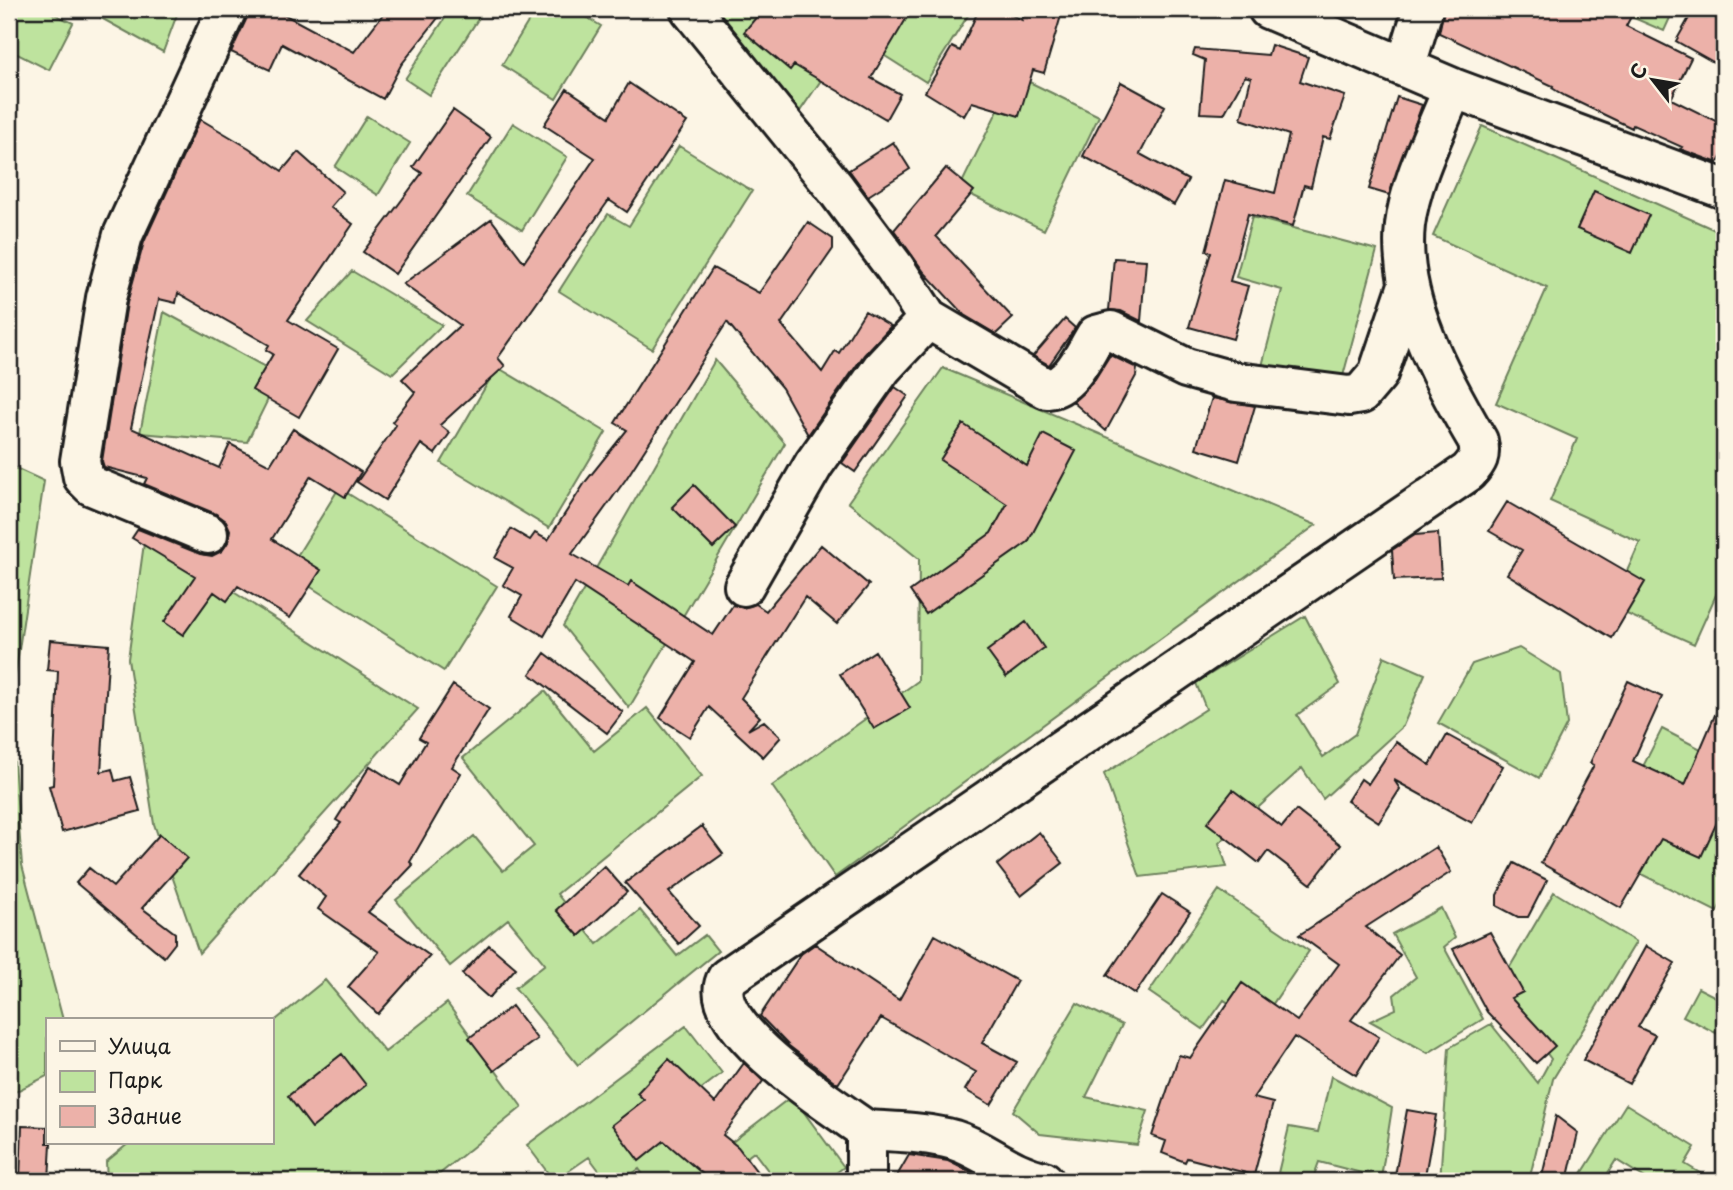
<svg xmlns="http://www.w3.org/2000/svg" width="1733" height="1190" font-family="'Playpen Sans',sans-serif">
	<style>
		.green { fill: #bee39e; stroke: #6d805d; stroke-width: 2 }
		.building { fill: #ecb1a9; stroke: #1c1c1c; stroke-width: 2 }
		.lines { fill: none; stroke-linecap: round; stroke-linejoin: round }
		.minor-casing { stroke: #1c1c1c; stroke-width: 44 }
		.minor { stroke: #fcf5e5; stroke-width: 38 }
	</style>
	<rect width="100%" height="100%" fill="#fcf5e5"/>
	<filter id="ink" filterUnits="userSpaceOnUse"><feTurbulence type="fractalNoise" baseFrequency=".0143" numOctaves="2"/><feDisplacementMap in="SourceGraphic" scale="14" xChannelSelector="R" yChannelSelector="G"/><feConvolveMatrix kernelMatrix="1 2 1 2 8 2 1 2 1" color-interpolation-filters="sRGB"/></filter>
	<g filter="url(#ink)">
		<path class="green" d="M9 9H44L73 23 49 70 9 50Z
			M105 9H179L163 52 101 18Z
			M451 9H469L480 16 429 95 405 79Z
			M536 9H573L601 26 556 99 502 65Z
			M711 9H972L926 82 852 35 800 111Z
			M1613 9H1674L1664 31Z
			M1015 75 1099 116 1044 230 959 189Z
			M367 116 410 143 378 195 335 167Z
			M513 123 567 157 522 230 467 196Z
			M1482 126 1724 234V577L1694 644 1611 607 1640 542 1550 501 1577 439 1496 403 1547 288 1433 236Z
			M679 146 752 191 652 349 559 291 608 214 629 226Z
			M1252 217 1377 250 1340 387 1262 366 1282 290 1236 277Z
			M352 271 442 325 392 374 307 321Z
			M164 312 280 375 247 442 140 433Z
			M715 360 785 443 629 708 563 626Z
			M497 367 606 432 549 528 441 463Z
			M943 368 1316 525 835 877 772 786 918 681 919 559 848 502Z
			M9 465 44 481 10 710 22 865 63 1020H47V1076L9 1095Z
			M339 488 497 586 444 671 287 572Z
			M145 536 418 709 199 953 154 824 128 659Z
			M1305 616 1340 684 1297 715 1323 757 1355 734 1384 656 1425 674 1403 726 1323 799 1302 768 1219 843 1227 867 1140 877 1104 774 1206 709 1196 683Z
			M1519 648 1561 674 1567 724 1539 778 1438 723 1472 664Z
			M545 691 594 751 647 708 702 776 557 894 597 944 640 910 677 956 705 935 718 951 578 1065 515 988 545 964 508 919 450 966 396 900 474 836 503 871 534 846 463 758Z
			M1662 729 1722 760 1724 757V897L1717 912 1599 853Z
			M1219 890 1309 951 1259 1024 1224 1000 1203 1029 1149 992Z
			M1554 892 1636 942 1553 1079 1529 1181H1440L1449 1048 1491 1024 1538 1083 1551 1059 1498 987Z
			M1441 908 1455 938 1444 947 1483 1019 1428 1053 1370 1021 1396 1009 1394 995 1416 977 1392 934Z
			M325 980 385 1052 447 1003 522 1107 431 1181H107L106 1162 129 1143H271V1024Z
			M1698 988 1724 1001V1037L1683 1016Z
			M1077 1003 1122 1025 1086 1097 1148 1111 1137 1145 1040 1134 1013 1111Z
			M686 1026 722 1073 686 1101 723 1149 792 1096 844 1167 825 1181H776L754 1152 715 1181H648L639 1169 622 1181H607L589 1157 554 1181 527 1145Z
			M1331 1076 1392 1108 1381 1178 1319 1162 1312 1181 1278 1173 1289 1127 1318 1132Z
			M1626 1104 1695 1147 1685 1164 1713 1181H1650L1616 1160 1603 1181H1590L1581 1175Z"/>
		<path class="building" d="M251 9H274L354 52 387 9H445L401 65 383 99 282 44 270 70 231 52Z
			M763 9H912L871 78 900 94 886 119 794 65 790 70 744 32Z
			M979 9H1000L1022 20 1026 9H1063L1044 73 1033 70 1019 116 972 102 964 116 925 92 952 47 960 51Z
			M1444 9H1635L1626 26 1691 58 1671 99 1724 125V151L1718 163 1680 149 1682 147 1633 125 1632 128 1565 96 1552 88 1553 86 1439 33Z
			M1694 9H1724V68L1676 41Z
			M1271 45 1308 57 1300 81 1345 96 1330 139 1323 137 1311 187 1304 185 1293 226 1248 214 1230 281 1248 286 1233 339 1189 327 1211 252 1206 251 1225 180 1275 193 1289 135 1241 119 1251 78 1245 76 1224 114 1200 113 1205 60 1193 55 1195 49 1268 55Z
			M1121 82 1165 106 1140 154 1188 180 1174 205 1083 156Z
			M629 83 687 122 627 212 609 200 498 358 505 366 440 425 450 433 435 454 421 444 385 500 357 482 396 425 392 422 415 392 402 379 460 325 403 284 491 219 524 262 595 158 544 125 567 89 609 117Z
			M1397 97 1422 105 1389 195 1369 189Z
			M453 110 491 137 395 274 363 252 422 173 413 167Z
			M200 119 249 148 282 171 298 152 343 192 330 207 353 224 288 320 338 349 299 417 252 390 273 354 266 350 269 345 178 293 176 303 159 299 131 428 219 468 230 444 270 465 293 429 361 472 345 497 311 476 272 539 321 570 290 618 238 586 227 601 214 592 183 635 164 622 195 576 132 538 138 529 200 554 212 556 222 551 228 542 230 530 226 521 216 514 144 484 147 478 104 467 102 461 127 303 144 242Z
			M893 142 910 169 868 196 849 170Z
			M946 168 974 191 936 236 1013 318 996 334 964 315 924 272 894 230Z
			M1594 191 1649 215 1632 253 1577 229Z
			M808 222 833 239V249L781 324 822 372 835 351 839 353 865 311 891 326 864 355 808 435 782 388 727 322 626 479 572 554 628 586 631 581 713 635 733 605 743 608 756 604 766 611 821 545 869 585 837 624 805 597 741 698 760 717 748 730 764 721 781 737 763 757 709 707 690 737 660 718 695 662 575 583 544 636 511 616 522 596 503 585 513 568 495 558 511 529 530 540 535 533 548 540 586 481 627 430 615 423 713 268 759 293Z
			M1114 258 1146 260 1141 321 1121 311 1109 310Z
			M1065 319 1075 328 1049 365 1033 356Z
			M1110 355 1137 368 1136 376 1106 431 1073 402 1093 382Z
			M895 387 908 396 855 472 842 463Z
			M1212 398 1255 406 1239 461 1196 448Z
			M963 424 1027 466 1043 434 1076 451 1028 542 926 614 910 591 991 533 1007 504 940 460Z
			M694 485 735 527 713 548 672 507Z
			M1507 502 1645 582 1612 638 1507 574 1522 550 1489 531Z
			M1438 533 1441 578 1394 580 1392 550 1415 535Z
			M1026 622 1044 648 1006 677 987 651Z
			M50 640 109 645 101 772 112 769 115 781 130 777 140 811 62 832 49 786 53 785 58 671 47 670Z
			M875 651 910 708 874 729 840 674Z
			M545 653 623 712 607 733 530 674Z
			M1628 681 1662 697 1633 761 1685 785 1724 694V807L1701 857 1661 839 1621 908 1541 863 1594 765 1590 763Z
			M453 685 489 709 452 767 461 773 410 862 413 865 368 912 430 956 378 1014 348 987 379 952 318 909 326 897 299 874 341 823 336 820 370 766 400 785 426 742 419 738Z
			M1447 735 1503 766 1472 823 1394 780 1400 789 1379 822 1347 801 1361 779 1368 784 1396 742 1430 765Z
			M1233 790 1282 827 1296 810 1341 845 1311 884 1268 851 1259 863 1207 823Z
			M702 826 723 854 669 892 699 926 679 944 625 883Z
			M1039 832 1063 863 1021 896 997 865Z
			M160 834 187 858 142 908 175 933V943L164 957 76 883 89 868 113 887Z
			M1436 847 1451 872 1366 927 1400 955 1351 1020 1379 1037 1356 1075 1294 1037 1253 1098 1273 1103 1254 1175 1187 1158 1185 1162 1162 1153 1166 1141 1152 1136 1179 1055 1190 1058 1242 983 1297 1021 1339 964 1299 935Z
			M1514 863 1547 880 1528 917H1518L1497 906V895Z
			M604 866 627 892 579 936 556 910Z
			M1162 894 1190 912 1135 994 1107 975Z
			M1490 932 1523 992 1511 998 1555 1046 1536 1063 1487 1012 1453 949Z
			M935 935 1017 981 982 1043 1017 1062 991 1105 965 1090 976 1072 881 1018 838 1084 789 1046 760 1016 801 954 815 944 899 1000Z
			M489 945 516 968 489 998 462 974Z
			M1646 946 1675 963 1638 1027 1655 1035 1629 1084 1583 1060Z
			M512 1006 537 1039 494 1071 469 1038Z
			M342 1054 366 1085 312 1128 288 1096Z
			M669 1059 715 1103 744 1063 763 1081 723 1135 738 1147 764 1181H711L664 1141 639 1161 612 1125 644 1100 637 1093Z
			M1407 1110 1436 1115 1424 1181H1394Z
			M1556 1116 1578 1133 1567 1181H1541Z
			M22 1126 47 1127V1143H51L49 1181H20Z
			M909 1155 948 1161 988 1181H894Z"/>
		<g class="lines">
			<defs>
				<path id="minor" d="M690 9 836 189 895 268 928 319 1047 389C1071 387 1084 354 1096 335L1111 331 1186 368 1236 382 1349 396 1361 394 1378 374 1407 288
					M1268 9 1453 88 1724 189
					M1406 65 1423 9
					M208 534 92 486 83 477 80 461 106 298 123 235 227 9
					M744 586 814 464 882 368 928 319
					M866 1130C895 1132 926 1132 954 1140 986 1150 1008 1174 1044 1181
					M866 1181V1130C834 1107 700 1023 727 978L1468 472C1478 461 1481 456 1478 441 1442 380 1397 299 1405 225 1411 178 1436 131 1453 88"/>
			</defs>
			<use href="#minor" class="minor-casing"/>
			<use href="#minor" class="minor"/>
		</g>
	</g>
	<rect width="1733" height="1190" fill="none" stroke="#fcf5e5" stroke-width="35"/>
	<rect x="18" y="18" width="1698" height="1155" fill="none" stroke="#1c1c1c" stroke-width="2.5" filter="url(#ink)"/>
	<rect x="46" y="1018" width="228" height="126" fill="#fcf5e5" stroke="#a29e95" stroke-width="2"/>
	<rect x="60" y="1041" width="35" height="10" fill="#fcf5e5" stroke="#a29e95" stroke-width="2"/>
	<text x="108" y="1054" font-size="21" fill="#1c1c1c">Улица</text>
	<rect x="60" y="1071" width="35" height="21" fill="#bee39e" stroke="#a29e95" stroke-width="2"/>
	<text x="108" y="1088" font-size="21" fill="#1c1c1c">Парк</text>
	<rect x="60" y="1106" width="35" height="21" fill="#ecb1a9" stroke="#a29e95" stroke-width="2"/>
	<text x="108" y="1124" font-size="21" fill="#1c1c1c">Здание</text>
	<g transform="translate(1653 80) rotate(301)" stroke="#fcf5e5" stroke-width="5" paint-order="stroke">
	<path d="M0-5L12 26L0 18L-12 26Z" fill="#1c1c1c"/>
	<text y="-10" font-size="19" font-weight="bold" text-anchor="middle" fill="#1c1c1c">С</text>
	</g>
</svg>
